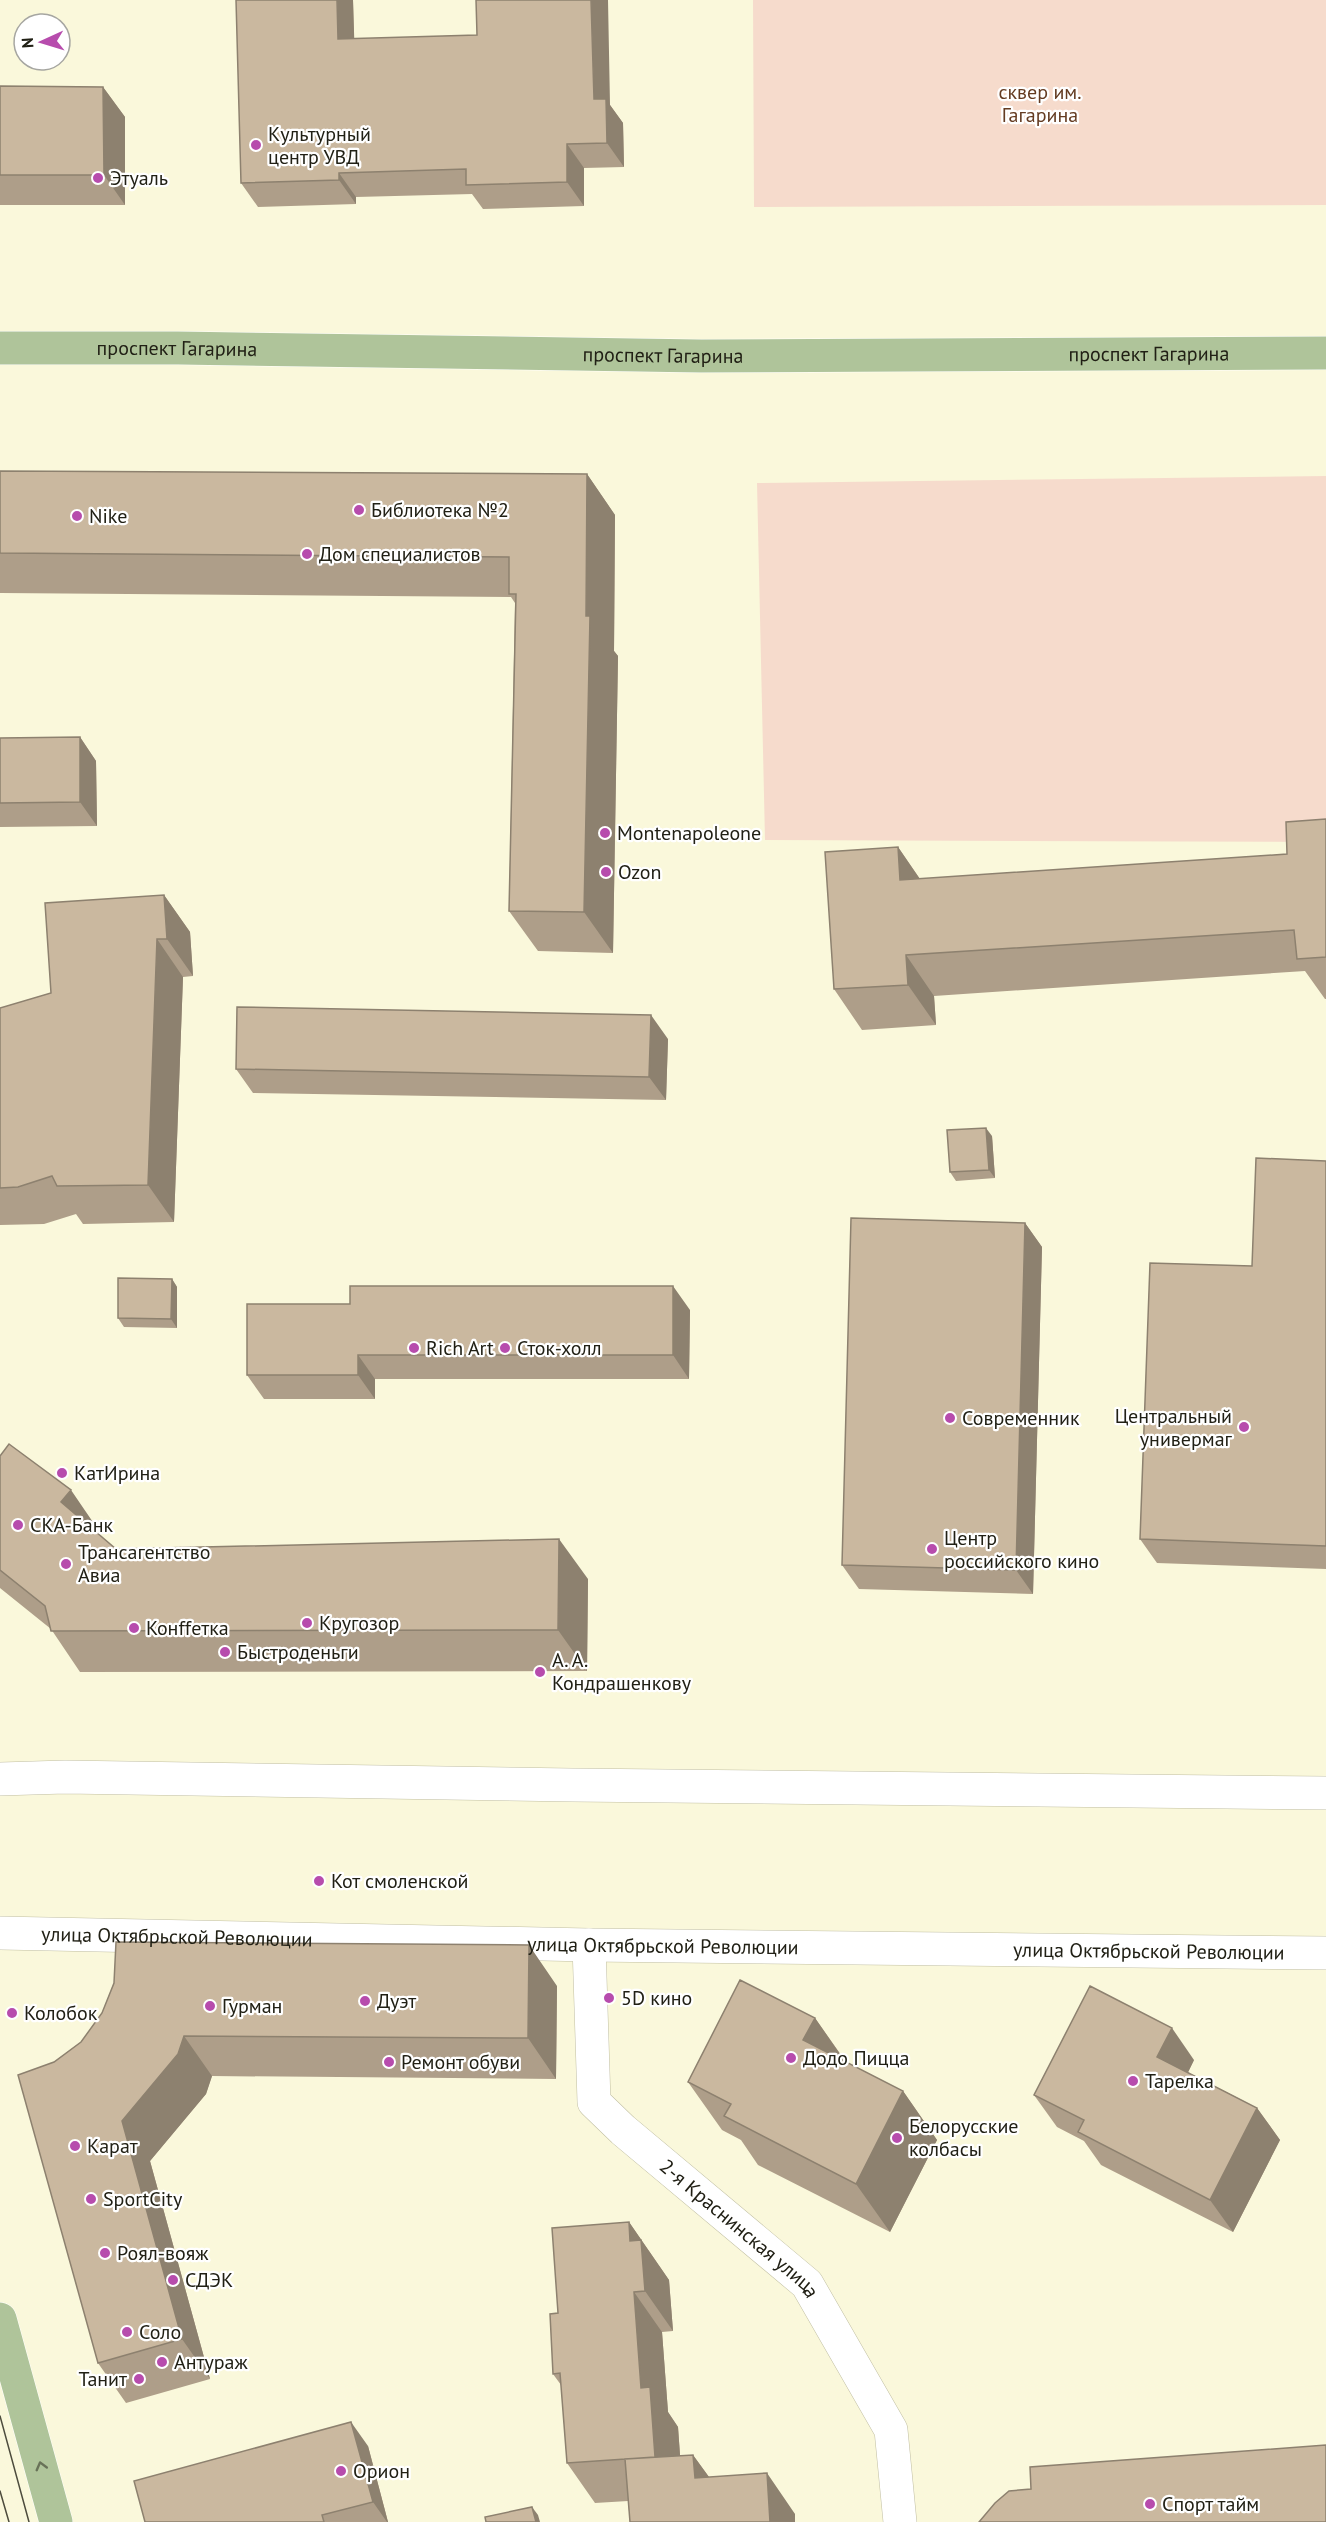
<svg xmlns="http://www.w3.org/2000/svg" width="1326" height="2522" font-family="'PT Sans',sans-serif">
	<style>
		.green { fill: #f6dbcc }
		.lines { fill: none; stroke-linecap: round; stroke-linejoin: round }
		.street-casing { stroke: #c1bfa3; stroke-width: 34 }
		.primary-casing { stroke: #fff; stroke-width: 34 }
		.street { stroke: #fff; stroke-width: 33 }
		.primary { stroke: #afc49a; stroke-width: 33 }
		.tram { stroke: #4d4c3d; stroke-width: 1.5 }
		.wall { fill: #ae9e89 }
		.shaded-wall { fill: #8d816f }
		.building { fill: #cab89f; stroke: #8d816f; stroke-width: 1.5 }
		.oneway { stroke: #687258 }
		.poi-dot { fill: #b74cad; stroke: #fff; stroke-width: 2 }
		.labels { text-anchor: middle; stroke-width: 4.5; stroke-linejoin: round; paint-order: stroke }
		.park-label { font-size: 20px; fill: #643b21; stroke: #fff }
		.poi-label { font-size: 20px; fill: #212015; stroke: #fff; text-anchor: start }
		.street-label { font-size: 20px; fill: #212015; stroke: #fff }
	</style>
	<rect width="100%" height="100%" fill="#faf8db"/>
	<path class="green" d="M753 0H1326V205L754 207Z
		M1326 476V842L765 840 757 483Z"/>
	<g class="lines">
		<defs>
			<g id="street">
				<path d="M0 1779 65 1777 572 1785 1326 1793"/>
				<path id="s1" d="M0 1933 589 1945 1326 1953"/>
				<path id="s2" d="M589 1945 594 2102 623 2130 807 2284 891 2430 900 2522"/>
			</g>
			<g id="primary">
				<path id="s3" d="M0 348H178L701 356 1326 353"/>
				<path d="M0 2319 56 2522"/>
			</g>
		</defs>
		<use href="#street" class="street-casing"/>
		<use href="#primary" class="primary-casing"/>
		<use href="#street" class="street"/>
		<use href="#primary" class="primary"/>
		<path class="tram" d="M0 2416 29 2522
			M0 2491 9 2522"/>
	</g>
	<path class="wall" d="M353 0 354 39 610 105 623 123 624 167 584 168V206L483 209 472 194 356 197V204L258 207 241 183Z
		M0 86 103 87 125 117V205H0Z
		M0 471 587 474 615 515 614 651 618 656 613 953 538 951 509 911 515 603 511 597 0 593Z
		M80 737 96 761 97 826 0 827V738Z
		M1326 819V999H1325L1305 971 934 996 936 1025 862 1030 834 989 898 847 920 879 1287 854Z
		M164 895 190 932 193 976 183 977 174 1222 83 1224 76 1214 44 1224 0 1225V1008L51 993Z
		M668 1039 666 1100 253 1093 236 1069Z
		M992 1136 995 1178 956 1181 950 1172Z
		M1326 1161V1569L1157 1563 1140 1539 1252 1266Z
		M1025 1223 1042 1247 1033 1594 859 1589 842 1565Z
		M172 1279 177 1287V1328L124 1327 118 1318Z
		M350 1304 690 1310 689 1379H375V1399H264L247 1375Z
		M0 1456 99 1531 97 1533 116 1549 588 1579 587 1671 80 1672 51 1629 0 1588Z
		M114 1983 557 1986 556 2079 212 2076 206 2094 150 2161 210 2379 126 2403 98 2363 54 2062 81 2042 102 2013Z
		M815 2018 846 2062 903 2091 937 2140 890 2232 758 2165 741 2140 722 2130 688 2082Z
		M1194 2060 1188 2072 1257 2108 1280 2140 1233 2232 1101 2165 1084 2141 1057 2127 1034 2095Z
		M629 2222 669 2280 673 2331 662 2332 668 2412 678 2427 680 2455H693L709 2477 795 2514V2522H630L628 2501 595 2503 567 2463 561 2385 553 2374 558 2313Z
		M368 2446 388 2522H145Z"/>
	<path class="shaded-wall" d="M337 0H353L355 63 338 39Z
		M591 0H608L610 105 623 123 624 167 607 143 594 99Z
		M103 87 125 117V205L104 175Z
		M567 144 584 168V206L567 182Z
		M339 173 356 197V204L339 180Z
		M587 474 615 515 614 651 618 656 613 953 584 912Z
		M80 737 96 761 97 826 80 802Z
		M898 847 926 888 900 880Z
		M164 895 190 932 193 976 167 939Z
		M157 939 183 977 174 1222 148 1185Z
		M906 955 934 996 936 1025 908 985Z
		M651 1015 668 1039 666 1100 649 1077Z
		M986 1128 992 1136 995 1178 989 1170Z
		M1025 1223 1042 1247 1033 1594 1016 1570Z
		M172 1279 177 1287V1328L171 1319Z
		M673 1286 690 1310 689 1379 673 1355Z
		M358 1355 375 1379V1399L358 1375Z
		M71 1490 99 1531 90 1543 61 1502Z
		M559 1539 588 1579 587 1671 558 1630Z
		M529 1945 557 1986 556 2079 528 2038Z
		M815 2018 849 2067 803 2040Z
		M1172 2028 1194 2060 1180 2089 1157 2057Z
		M184 2036 212 2076 206 2094 150 2161 210 2379 182 2339 122 2121Z
		M903 2091 937 2140 890 2232 856 2184Z
		M1257 2108 1280 2140 1233 2232 1210 2200Z
		M629 2222 669 2280 673 2331 645 2291 630 2241Z
		M634 2292 662 2332 668 2412 678 2427 683 2497 655 2457 641 2388Z
		M351 2422 368 2446 388 2522H387L373 2502Z
		M693 2455 722 2495 695 2478Z
		M767 2473 795 2514V2522H770Z
		M532 2507 538 2515 540 2522H536Z"/>
	<path class="building" d="M236 0H337L338 39 477 35 476 0H591L594 99H606L607 143 567 144V182L466 185V169L339 173V180L241 183Z
		M0 86 103 87 104 175H0Z
		M0 471 587 474 586 616H590L584 912 509 911 516 594H509V557L0 553Z
		M80 737V802L0 803V738Z
		M1326 819V957L1297 959 1294 930 906 955 908 985 834 989 825 852 898 847 900 880 1287 854 1286 822Z
		M164 895 167 939H157L148 1185 57 1186 52 1176 18 1187 0 1188V1008L51 993 45 903Z
		M237 1007 651 1015 649 1077 236 1069Z
		M986 1128 989 1170 950 1172 947 1130Z
		M1256 1158 1326 1161V1546L1140 1539 1150 1263 1252 1266Z
		M851 1218 1025 1223 1016 1570 842 1565Z
		M118 1278 172 1279 171 1319 118 1318Z
		M350 1286H673V1355H358V1375H247V1304H350Z
		M9 1444 71 1490 61 1502 116 1549 559 1539 558 1630 51 1631 45 1606 0 1570V1456Z
		M116 1942 529 1945 528 2038 184 2036 178 2054 122 2121 182 2339 98 2363 18 2075 54 2062 81 2042 102 2013 114 1983Z
		M740 1980 815 2018 803 2040 903 2091 856 2184 724 2116 731 2104 688 2082Z
		M1090 1986 1172 2028 1157 2057 1257 2108 1210 2200 1078 2132 1084 2120 1034 2095Z
		M629 2222 630 2241 641 2240 645 2291 634 2292 641 2388 650 2387 655 2457 567 2463 560 2373 553 2374 550 2314 558 2313 552 2228Z
		M351 2422 373 2502 322 2515 324 2522H145L134 2481Z
		M1326 2445V2522H979L995 2503 1009 2491 1031 2489 1030 2467Z
		M693 2455 695 2478 767 2473 770 2522H630L625 2459Z
		M532 2507 536 2522H486L485 2517Z"/>
	<defs><path id="oneway-chevron" d="M-2-3.5L2.5 0L-2 3.5" fill="none" stroke-width="1.6" stroke-linecap="round" stroke-linejoin="round" transform="scale(1.5)"/></defs>
	<use class="oneway" href="#oneway-chevron" transform="translate(41 2466) rotate(-105)"/>
	<g class="poi-dot">
		<circle cx="256" cy="145" r="6"/>
		<circle cx="98" cy="178" r="6"/>
		<circle cx="359" cy="510" r="6"/>
		<circle cx="77" cy="516" r="6"/>
		<circle cx="307" cy="554" r="6"/>
		<circle cx="605" cy="833" r="6"/>
		<circle cx="606" cy="872" r="6"/>
		<circle cx="414" cy="1348" r="6"/>
		<circle cx="505" cy="1348" r="6"/>
		<circle cx="950" cy="1418" r="6"/>
		<circle cx="1244" cy="1427" r="6"/>
		<circle cx="62" cy="1473" r="6"/>
		<circle cx="18" cy="1525" r="6"/>
		<circle cx="932" cy="1549" r="6"/>
		<circle cx="66" cy="1564" r="6"/>
		<circle cx="307" cy="1623" r="6"/>
		<circle cx="134" cy="1628" r="6"/>
		<circle cx="225" cy="1652" r="6"/>
		<circle cx="540" cy="1672" r="6"/>
		<circle cx="319" cy="1881" r="6"/>
		<circle cx="609" cy="1998" r="6"/>
		<circle cx="365" cy="2001" r="6"/>
		<circle cx="210" cy="2006" r="6"/>
		<circle cx="12" cy="2013" r="6"/>
		<circle cx="791" cy="2058" r="6"/>
		<circle cx="389" cy="2062" r="6"/>
		<circle cx="1133" cy="2081" r="6"/>
		<circle cx="897" cy="2138" r="6"/>
		<circle cx="75" cy="2146" r="6"/>
		<circle cx="91" cy="2199" r="6"/>
		<circle cx="105" cy="2253" r="6"/>
		<circle cx="173" cy="2280" r="6"/>
		<circle cx="127" cy="2332" r="6"/>
		<circle cx="162" cy="2362" r="6"/>
		<circle cx="139" cy="2379" r="6"/>
		<circle cx="341" cy="2471" r="6"/>
		<circle cx="1150" cy="2504" r="6"/>
	</g>
	<g class="labels">
		<g class="park-label">
			<text x="1040" y="99">сквер им.<tspan x="1040" dy="23">Гагарина</tspan></text>
		</g>
		<g class="poi-label">
			<text x="268" y="141">Культурный<tspan x="268" dy="23">центр УВД</tspan></text>
			<text x="110" y="185">Этуаль</text>
			<text x="371" y="517">Библиотека №2</text>
			<text x="89" y="523">Nike</text>
			<text x="319" y="561">Дом специалистов</text>
			<text x="617" y="840">Montenapoleone</text>
			<text x="618" y="879">Ozon</text>
			<text x="426" y="1355">Rich Art</text>
			<text x="517" y="1355">Сток-холл</text>
			<text x="1232" y="1423" text-anchor="end">Центральный<tspan x="1232" dy="23">универмаг</tspan></text>
			<text x="962" y="1425">Современник</text>
			<text x="74" y="1480">КатИрина</text>
			<text x="30" y="1532">СКА-Банк</text>
			<text x="944" y="1545">Центр<tspan x="944" dy="23">российского кино</tspan></text>
			<text x="78" y="1559">Трансагентство<tspan x="78" dy="23">Авиа</tspan></text>
			<text x="319" y="1630">Кругозор</text>
			<text x="146" y="1635">Конffетка</text>
			<text x="237" y="1659">Быстроденьги</text>
			<text x="552" y="1667">А. А.<tspan x="552" dy="23">Кондрашенкову</tspan></text>
			<text x="331" y="1888">Кот смоленской</text>
			<text x="621" y="2005">5D кино</text>
			<text x="377" y="2008">Дуэт</text>
			<text x="222" y="2013">Гурман</text>
			<text x="24" y="2020">Колобок</text>
			<text x="803" y="2065">Додо Пицца</text>
			<text x="401" y="2069">Ремонт обуви</text>
			<text x="1145" y="2088">Тарелка</text>
			<text x="909" y="2133">Белорусские<tspan x="909" dy="23">колбасы</tspan></text>
			<text x="87" y="2153">Карат</text>
			<text x="103" y="2206">SportCity</text>
			<text x="117" y="2260">Роял-вояж</text>
			<text x="185" y="2287">СДЭК</text>
			<text x="139" y="2339">Соло</text>
			<text x="174" y="2369">Антураж</text>
			<text x="127" y="2386" text-anchor="end">Танит</text>
			<text x="353" y="2478">Орион</text>
			<text x="1162" y="2511">Спорт тайм</text>
		</g>
		<g class="street-label">
			<text dy="7" stroke="none"><textPath href="#s3" startOffset="177">проспект Гагарина</textPath></text>
			<text dy="7" stroke="none"><textPath href="#s3" startOffset="1149">проспект Гагарина</textPath></text>
			<text dy="7" stroke="none"><textPath href="#s3" startOffset="663">проспект Гагарина</textPath></text>
			<text dy="7" stroke="none"><textPath href="#s1" startOffset="177">улица Октябрьской Революции</textPath></text>
			<text dy="7" stroke="none"><textPath href="#s1" startOffset="663">улица Октябрьской Революции</textPath></text>
			<text dy="7" stroke="none"><textPath href="#s1" startOffset="1149">улица Октябрьской Революции</textPath></text>
			<text dy="7" stroke="none"><textPath href="#s2" startOffset="350">2-я Краснинская улица</textPath></text>
		</g>
	</g>
	<g transform="translate(42 42) rotate(266)"><circle r="28" fill="#ffffff" stroke="#a6a6a1" stroke-width="1.5"/>
	<path d="M0-4.5L10 22L0 15L-10 22Z" fill="#b74cad"/>
	<text y="-9" font-size="16" font-weight="bold" text-anchor="middle" fill="#212015">N</text>
	</g>
</svg>
